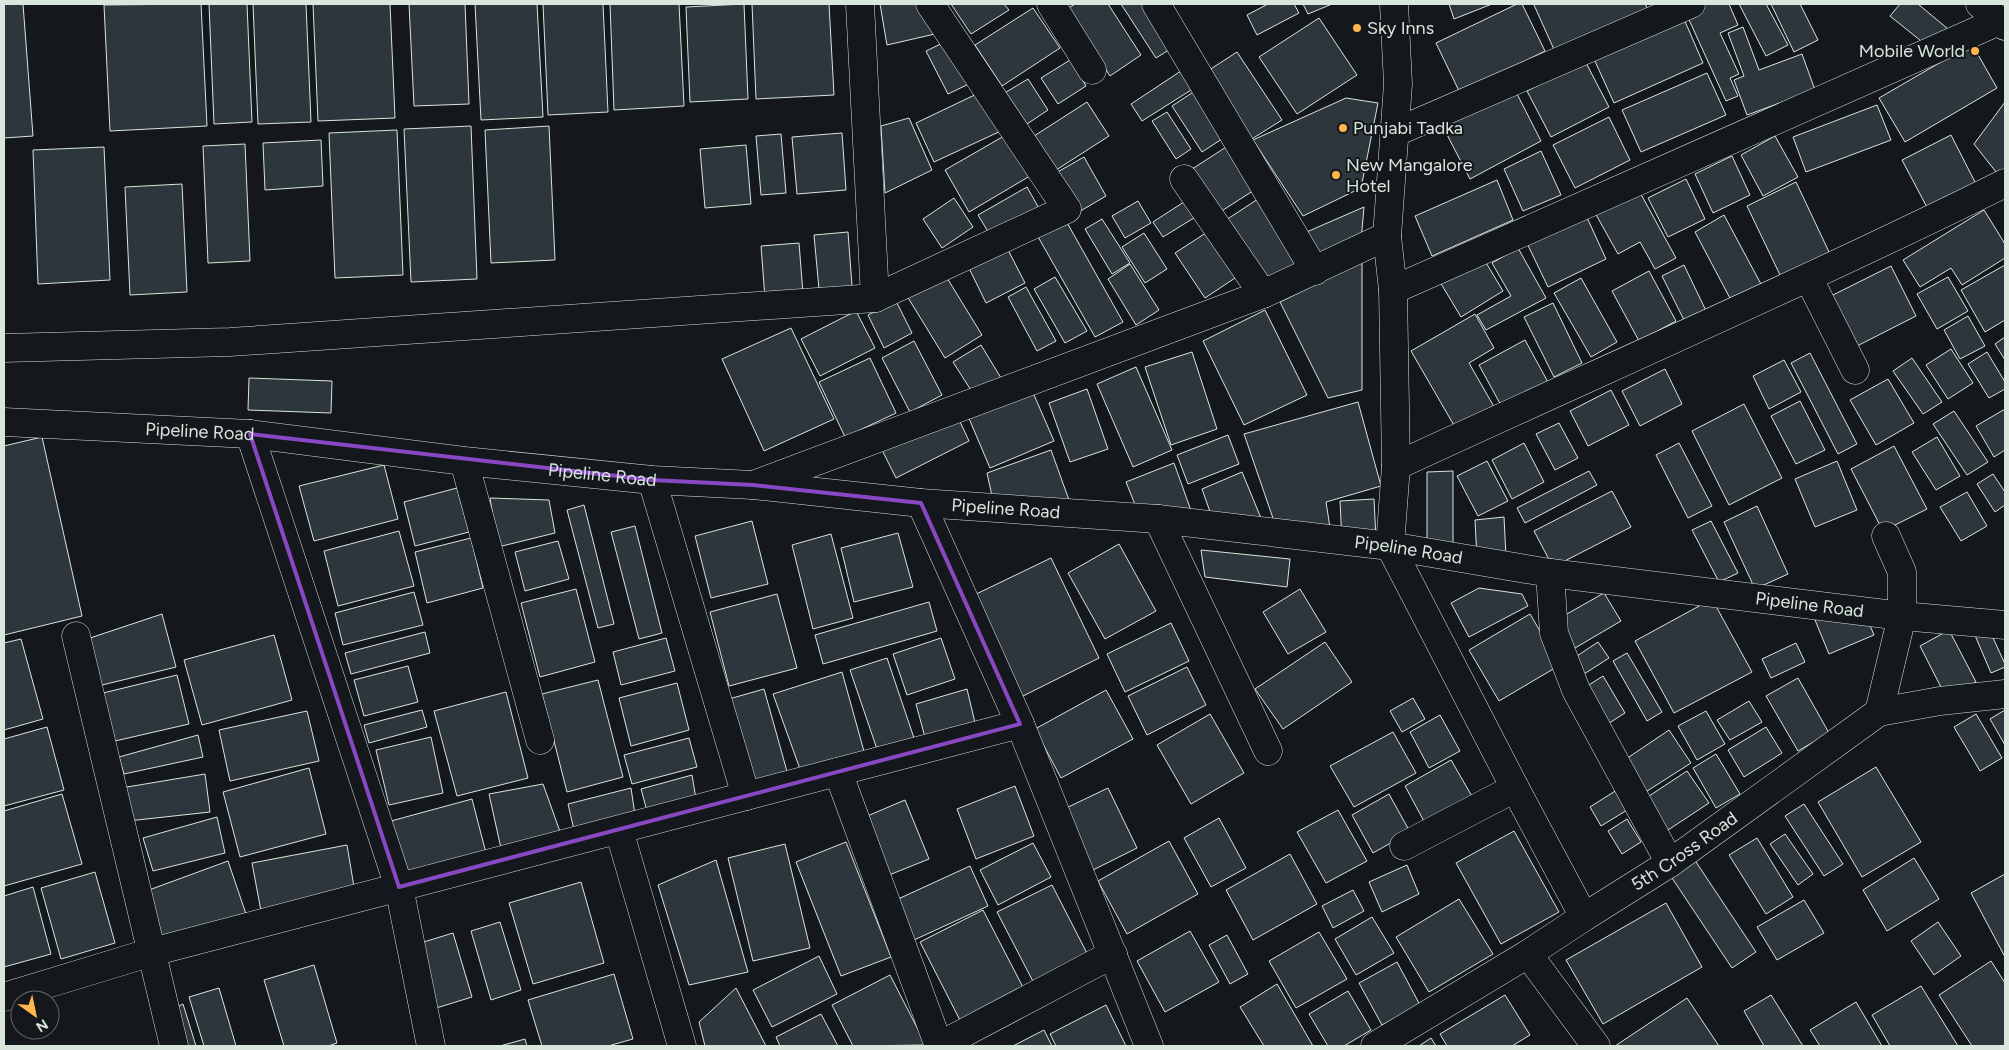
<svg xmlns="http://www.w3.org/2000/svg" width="2009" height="1050" font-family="Figtree,sans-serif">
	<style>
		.building { fill: #2c363c; stroke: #d8e6dc }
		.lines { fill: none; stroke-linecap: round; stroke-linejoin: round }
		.street-casing { stroke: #d8e6dc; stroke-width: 29 }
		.secondary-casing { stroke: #d8e6dc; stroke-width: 29 }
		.street { stroke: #14181c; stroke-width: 28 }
		.secondary { stroke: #14181c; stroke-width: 28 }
		.marked { fill: none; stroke: #8948c3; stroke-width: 4; stroke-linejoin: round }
		.poi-dot { fill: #ffb74d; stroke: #14181c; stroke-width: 2 }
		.labels { text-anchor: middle; stroke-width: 4; stroke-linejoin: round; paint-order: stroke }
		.poi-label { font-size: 18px; fill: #d8e6dc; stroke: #14181c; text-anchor: start }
		.street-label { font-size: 18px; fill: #d8e6dc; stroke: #14181c }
	</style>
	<rect width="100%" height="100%" fill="#14181c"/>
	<path class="building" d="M4 4H23L33 136 4 138Z
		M201 4 207 126 110 131 104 5Z
		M209 4H247L252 122 214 124Z
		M253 4H306L311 122 258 124Z
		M313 4H390L395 118 318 121Z
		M409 4H465L469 104 414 106Z
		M475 4H537L543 117 481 120Z
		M543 4H603L608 112 548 115Z
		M610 4H679L684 106 614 110Z
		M744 4 748 99 690 102 686 7Z
		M752 4H829L834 95 756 99Z
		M880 4H919L935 34 887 45Z
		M951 4H1004L1009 10 971 34Z
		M1075 4H1108L1141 55 1110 76 1067 9Z
		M1121 4H1148L1175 46 1156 58Z
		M1268 4H1294L1299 13 1257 35 1247 15Z
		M1303 4H1332L1308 14Z
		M1449 4H1492L1454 19Z
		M1517 4H1522L1545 51 1460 93 1436 43Z
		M1536 4H1645L1649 11 1556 54 1534 5Z
		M1701 4H1729L1738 25 1720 33 1739 74 1730 78 1738 96 1726 101 1685 11Z
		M1739 4H1766L1788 45 1766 56Z
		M1771 4H1800L1818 40 1794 52Z
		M1900 4H1918L1948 29 1931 49 1890 16Z
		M1033 8 1060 48 1002 86 975 45Z
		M1319 18 1357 75 1297 114 1259 57Z
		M1684 19 1703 63 1614 103 1594 59Z
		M1743 27 1759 70 1802 54 1815 90 1747 115 1734 80 1744 76 1728 33Z
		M951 39 973 82 948 94 926 51Z
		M1972 44 1997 88 1905 142 1879 98Z
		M1237 52 1282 120 1247 142 1203 74Z
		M1070 60 1086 86 1058 104 1041 78Z
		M1585 61 1609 107 1551 137 1527 91Z
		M1187 67 1199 85 1142 121 1131 104Z
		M1707 73 1726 115 1641 152 1622 110Z
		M1028 79 1048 110 1024 126 1003 94Z
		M1201 87 1231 133 1202 152 1172 106Z
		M1514 88 1541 141 1470 179 1442 125Z
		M985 90 1003 130 934 162 916 123Z
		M1346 98 1378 103 1361 188 1303 216 1253 140Z
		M1087 102 1109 136 1053 172 1031 138Z
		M2005 102V175L2000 177 1974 144Z
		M1877 105 1891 140 1806 172 1793 137Z
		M1167 112 1191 149 1176 159 1152 121Z
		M1609 117 1630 160 1575 188 1553 145Z
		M909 118 932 170 885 193 881 126Z
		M471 126 477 279 411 282 404 129Z
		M549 126 555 260 491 263 485 130Z
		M397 130 403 275 335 278 329 133Z
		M1011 132 1035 173 969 212 945 170Z
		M842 133 846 190 797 194 792 137Z
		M781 134 786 193 761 195 756 136Z
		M1951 135 1977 186 1929 211 1902 160Z
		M1775 136 1798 177 1763 196 1741 155Z
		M321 140 323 186 265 190 263 143Z
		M1234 142 1262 185 1217 214 1189 171Z
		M245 144 250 261 208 263 203 146Z
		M746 145 751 204 705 208 700 149Z
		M104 147 110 280 38 284 33 150Z
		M1541 151 1561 195 1523 211 1504 169Z
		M1732 156 1750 195 1713 213 1695 174Z
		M1084 157 1106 196 1077 213 1054 174Z
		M1686 179 1705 219 1668 237 1648 198Z
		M1497 180 1513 220 1432 256 1415 216Z
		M1796 182 1830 254 1781 277 1747 206Z
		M182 184 187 292 130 295 125 187Z
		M1027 187 1041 212 993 240 978 215Z
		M1637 187 1676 258 1655 269 1640 242 1618 254 1594 211Z
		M1261 197 1304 263 1269 286 1226 220Z
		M954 198 973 227 942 248 923 219Z
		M1187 200 1197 216 1163 237 1153 222Z
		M1138 201 1151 223 1125 238 1112 216Z
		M1364 207 1361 241 1313 261 1302 234Z
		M1984 210 2005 244V258L1962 285 1951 268 1920 287 1903 260Z
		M1584 211 1606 259 1548 287 1525 239Z
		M1724 215 1762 286 1732 302 1695 232Z
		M1065 219 1123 322 1095 337 1037 235Z
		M1102 219 1130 263 1112 274 1085 229Z
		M1212 229 1241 274 1205 298 1175 253Z
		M848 232 852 286 819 289 814 235Z
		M1144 233 1167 269 1145 283 1122 247Z
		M799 243 803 294 765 298 761 246Z
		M1005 244 1025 283 986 303 967 264Z
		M1518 248 1546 298 1486 330 1477 315 1511 296 1492 263Z
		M1482 256 1503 291 1461 317 1440 282Z
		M1362 262V390L1328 398 1280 302Z
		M1130 264 1159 310 1136 325 1108 279Z
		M1684 265 1709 317 1688 328 1662 276Z
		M2005 265V320L1985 332 1961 290Z
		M1891 266 1916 316 1857 346 1831 296Z
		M1649 271 1676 321 1639 341 1612 291Z
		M944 273 982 335 945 358 907 296Z
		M1055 277 1087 331 1065 343 1034 289Z
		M1948 277 1968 311 1937 329 1917 294Z
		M1581 278 1617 342 1591 357 1554 293Z
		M1026 287 1056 341 1037 351 1008 297Z
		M896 301 912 333 884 348 868 315Z
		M1553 303 1582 363 1554 377 1524 317Z
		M1265 310 1307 395 1244 425 1203 341Z
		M856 311 875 348 820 376 801 339Z
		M1475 314 1494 348 1469 363 1497 412 1459 434 1411 351Z
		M1968 316 1985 346 1960 359 1944 330Z
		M791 328 834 419 764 451 722 359Z
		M2005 337V360L1995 344Z
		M1525 340 1549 384 1503 409 1479 365Z
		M914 341 942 395 910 412 882 358Z
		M981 345 1001 378 974 395 953 362Z
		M1951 349 1973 383 1948 399 1926 365Z
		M1192 352 1217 429 1171 445 1145 367Z
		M1987 352 2005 382V389L1989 398 1968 364Z
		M1810 353 1857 444 1838 454 1791 363Z
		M870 358 896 413 845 437 819 382Z
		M1912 358 1942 402 1923 414 1893 371Z
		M1784 360 1801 392 1769 409 1753 376Z
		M1136 367 1172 450 1133 467 1097 384Z
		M1665 369 1682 404 1640 426 1622 391Z
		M249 378 332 381 331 413 248 410Z
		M1888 379 1914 423 1876 445 1850 400Z
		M1031 388 1054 441 990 468 968 416Z
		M1087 389 1108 449 1070 462 1049 403Z
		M1611 390 1629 425 1588 446 1570 411Z
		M1800 401 1825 450 1796 464 1771 416Z
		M1358 402 1381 486 1326 502 1331 534 1277 530 1244 434Z
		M1744 404 1782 478 1729 505 1692 431Z
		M2005 409V450L1994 457 1976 426Z
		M955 411 969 441 896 478 881 448Z
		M1954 411 1988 462 1967 475 1933 424Z
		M1559 423 1578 458 1555 470 1536 434Z
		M1228 435 1239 464 1188 484 1177 455Z
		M42 437 82 616 4 635V446Z
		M1937 437 1960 476 1936 490 1912 452Z
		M1524 443 1544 482 1512 499 1492 460Z
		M1679 443 1712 506 1688 518 1656 455Z
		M1894 446 1927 509 1883 531 1851 469Z
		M1051 450 1069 500 992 496 987 473Z
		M1487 461 1508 501 1478 516 1457 476Z
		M1837 461 1857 510 1815 527 1795 479Z
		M1174 463 1194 519 1138 512 1126 482Z
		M384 465 398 519 314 541 299 486Z
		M1453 471V544L1427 545V472Z
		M1589 471 1597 485 1525 523 1517 508Z
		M1242 472 1263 523H1214L1202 489Z
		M1993 474 2005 492V505L1995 512 1977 484Z
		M457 488 469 532 415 546 404 502Z
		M1612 491 1631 527 1553 567 1534 531Z
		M1967 492 1987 526 1961 541 1940 507Z
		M490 498 549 500 555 533 498 547Z
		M1374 499 1376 539 1342 541 1340 501Z
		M584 505 614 624 598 628 567 510Z
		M1757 506 1788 574 1755 589 1724 522Z
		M1504 517 1506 557 1477 559 1475 520Z
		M752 521 768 584 711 598 695 536Z
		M1711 521 1738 573 1719 582 1692 530Z
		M635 526 662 633 639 639 611 532Z
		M399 531 414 586 338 606 324 551Z
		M898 533 913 587 854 602 841 548Z
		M831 534 853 618 813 629 792 545Z
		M471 538 483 588 427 603 415 552Z
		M558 541 569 579 525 591 515 552Z
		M1119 544 1156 611 1105 639 1068 573Z
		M1201 550 1290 559 1287 587 1205 577Z
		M1051 558 1099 658 1017 699 968 598Z
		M1479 588 1522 594 1528 606 1469 637 1451 603Z
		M576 589 595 662 540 677 521 603Z
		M1300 589 1326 632 1288 654 1263 612Z
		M414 592 423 625 343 645 335 613Z
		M1604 593 1621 621 1575 648 1558 619Z
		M777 594 797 668 729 686 710 612Z
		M1712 599 1752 672 1674 713 1635 641Z
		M929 602 937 631 823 664 815 635Z
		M1832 613 1869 623 1874 635 1829 654 1815 620Z
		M162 614 176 667 98 686 84 640Z
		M1530 614 1560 665 1499 701 1469 650Z
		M1171 623 1189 661 1125 692 1107 654Z
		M1988 627 2005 664V667L1991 673 1974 633Z
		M1949 630 1976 682 1946 697 1920 646Z
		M425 632 430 653 351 674 345 653Z
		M274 635 292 700 202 725 184 660Z
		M666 638 675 671 621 685 613 652Z
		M941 638 955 679 907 695 893 654Z
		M21 639 43 719 4 730V643Z
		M1325 642 1352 682 1283 729 1255 689Z
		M1598 642 1609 658 1584 674 1574 658Z
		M1796 643 1805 662 1771 678 1762 659Z
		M1627 653 1662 712 1647 721 1613 661Z
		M887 658 916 744 878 752 850 670Z
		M408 666 418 702 364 716 354 680Z
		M1187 667 1206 705 1147 735 1128 696Z
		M842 672 865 755 800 769 773 694Z
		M177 675 189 724 115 741 99 694Z
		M1603 676 1625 713 1606 725 1584 688Z
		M1798 678 1829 733 1798 751 1766 696Z
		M598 680 623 777 567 792 542 694Z
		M677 683 689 730 631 746 619 698Z
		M764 689 788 775 755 782 729 699Z
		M967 689 976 727 926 741 916 704Z
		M1106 690 1133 739 1061 778 1035 729Z
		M506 692 528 778 457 796 434 711Z
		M1413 698 1425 719 1402 732 1390 711Z
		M1749 701 1762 722 1730 740 1717 720Z
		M422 710 427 727 369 743 364 725Z
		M2005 710V745L1990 719Z
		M307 711 319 761 230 781 219 730Z
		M1706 711 1725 744 1697 760 1678 726Z
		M1210 714 1244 773 1191 804 1157 745Z
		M1976 714 2002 758 1980 771 1954 727Z
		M1440 715 1460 751 1429 768 1410 732Z
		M47 727 64 790 4 806V739Z
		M1766 727 1782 753 1744 777 1728 750Z
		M1669 730 1691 763 1644 793 1623 761Z
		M1393 732 1416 773 1354 807 1330 766Z
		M198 735 203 757 124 774 119 757Z
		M431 737 443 793 389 805 376 750Z
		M689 738 697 767 632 784 624 755Z
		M1716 754 1740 794 1716 808 1693 768Z
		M1451 760 1473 798 1426 825 1405 786Z
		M1876 767 1921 842 1862 877 1818 802Z
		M309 768 326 834 240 857 223 792Z
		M1687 771 1709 803 1665 832 1643 800Z
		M205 774 210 812 128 821 121 788Z
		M692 775 696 799 647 811 641 789Z
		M543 784 563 840 502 853 489 794Z
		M1015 786 1034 836 976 859 957 809Z
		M631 788 635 815 575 834 568 804Z
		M1108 788 1137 848 1091 871 1062 810Z
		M1620 788 1632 807 1601 826 1590 807Z
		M62 794 82 864 4 886V811Z
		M1389 794 1410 832 1373 853 1352 815Z
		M472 799 487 857 406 878 391 821Z
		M905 800 929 859 889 875 865 817Z
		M1804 804 1843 864 1824 876 1785 816Z
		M1338 810 1367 861 1326 883 1297 832Z
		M217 817 225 853 153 871 143 838Z
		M1219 818 1246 868 1211 887 1184 838Z
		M1627 819 1641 842 1622 854 1608 831Z
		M1514 831 1559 912 1501 944 1456 863Z
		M1785 834 1813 874 1798 885 1770 844Z
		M1757 838 1793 897 1766 914 1729 855Z
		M1169 841 1198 894 1127 934 1098 881Z
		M846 842 891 957 841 976 796 862Z
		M1033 843 1051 877 998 905 980 870Z
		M785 844 810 948 753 961 728 858Z
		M347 845 355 893 261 911 252 863Z
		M1290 854 1317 904 1253 940 1226 890Z
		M1914 858 1939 899 1887 931 1863 890Z
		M1694 859 1756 952 1732 968 1670 875Z
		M716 860 748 972 689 985 658 885Z
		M228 861 246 914 158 944 149 890Z
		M1407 865 1419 894 1382 912 1369 882Z
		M970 866 988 906 914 940 896 900Z
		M95 872 115 943 61 959 41 888Z
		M2005 874V957L1971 893Z
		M581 882 604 963 533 984 509 903Z
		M1052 885 1092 963 1038 991 997 912Z
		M33 887 51 954 4 967V896Z
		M1353 890 1364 911 1333 928 1322 906Z
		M1459 899 1493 954 1429 992 1396 937Z
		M1804 900 1824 933 1777 960 1757 927Z
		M1666 903 1702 967 1603 1024 1566 960Z
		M983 910 1027 995 964 1028 920 942Z
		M1372 917 1394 953 1356 975 1335 939Z
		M500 922 521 990 491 1000 471 931Z
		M1938 922 1961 956 1934 975 1911 941Z
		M1190 931 1219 982 1165 1012 1137 961Z
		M1319 932 1347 979 1296 1008 1269 961Z
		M453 933 472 997 433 1009 414 945Z
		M1227 935 1248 974 1230 984 1209 945Z
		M819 956 837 994 772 1027 753 990Z
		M1991 961 2005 983V1046H1972L1939 995Z
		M1397 962 1420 1005 1382 1025 1359 983Z
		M314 965 337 1043 328 1046H284L264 980Z
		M614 974 633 1039 608 1046H542L528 1000Z
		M890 975 926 1045 853 1046 832 1005Z
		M1277 984 1313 1046H1264L1240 1007Z
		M1921 986 1958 1046H1890L1872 1015Z
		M219 988 236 1046H204L189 997Z
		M736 988 766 1046H705L699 1022Z
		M1348 991 1371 1030 1344 1046H1328L1309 1014Z
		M1505 995 1530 1035 1512 1046H1447L1440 1034Z
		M1771 995 1803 1046H1764L1744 1011Z
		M1687 998 1719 1046H1615Z
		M1856 1002 1882 1046H1820L1810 1030Z
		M183 1004 196 1046H182L173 1009Z
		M1106 1005 1126 1046H1056L1050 1034Z
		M821 1014 838 1046H780L776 1037Z
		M1044 1030 1052 1046H1013Z
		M1431 1038 1436 1046H1419Z
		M525 1039 527 1046H500Z"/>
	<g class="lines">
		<defs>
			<g id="street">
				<path d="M860 4 875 298"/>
				<path d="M1051 4 1092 70"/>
				<path d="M1156 4 1315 271"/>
				<path d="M1394 133 1691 4"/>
				<path d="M1184 179 1263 294"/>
				<path d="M1809 279 1855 370"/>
				<path d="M1393 290 1999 21"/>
				<path d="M4 348 230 342 875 298 1067 209 930 4"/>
				<path d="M250 434 399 887 431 1046"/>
				<path d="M464 461 540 740"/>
				<path d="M1396 466C1599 372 1805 282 2005 183"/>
				<path d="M652 480 746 796"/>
				<path d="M753 485 1263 294 1387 236"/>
				<path d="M921 503 1020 724 1149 1046"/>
				<path d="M1158 519 1268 751"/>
				<path d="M1550 573 1554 633 1576 690 1670 863"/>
				<path d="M76 636 174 1046"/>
				<path d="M1879 712 1902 616V572L1886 536"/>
				<path d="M838 772 939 1046"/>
				<path d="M619 830 682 1046"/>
				<path d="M1404 846 1515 788"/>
				<path id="s1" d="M1584 917 1670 863 1879 712 1940 701 2005 694"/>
				<path d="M4 997 152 952 1020 724"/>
				<path d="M939 1046 1113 954"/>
			</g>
			<g id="secondary">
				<path d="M1980 4 2005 26"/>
				<path id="s2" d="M4 422 250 434 464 461 652 480 753 485 921 503 1158 519 1390 546 1550 573 1902 616 2005 625"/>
				<path d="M1528 954 1596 1046"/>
				<path d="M1375 1046 1528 954 1584 917 1515 788 1390 546 1396 466 1393 290 1387 236 1398 84 1394 4"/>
			</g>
		</defs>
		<use href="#street" class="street-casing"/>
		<use href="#secondary" class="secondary-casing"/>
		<use href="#street" class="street"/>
		<use href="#secondary" class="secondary"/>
	</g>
	<path class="marked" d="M250 434 652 480 753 485 921 503 1020 724 399 887Z"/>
	<g class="poi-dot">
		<circle cx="1357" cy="28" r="5"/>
		<circle cx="1975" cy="51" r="5"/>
		<circle cx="1343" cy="128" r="5"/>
		<circle cx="1336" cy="175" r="5"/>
	</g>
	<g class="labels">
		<g class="poi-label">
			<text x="1367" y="34">Sky Inns</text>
			<text x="1965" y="57" text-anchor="end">Mobile World</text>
			<text x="1353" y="134">Punjabi Tadka</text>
			<text x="1346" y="171">New Mangalore<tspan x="1346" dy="21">Hotel</tspan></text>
		</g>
		<g class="street-label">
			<text dy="6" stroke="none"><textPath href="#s2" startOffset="196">Pipeline Road</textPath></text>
			<text dy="6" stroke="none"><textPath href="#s2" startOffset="601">Pipeline Road</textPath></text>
			<text dy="6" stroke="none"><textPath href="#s2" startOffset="1006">Pipeline Road</textPath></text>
			<text dy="6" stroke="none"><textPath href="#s2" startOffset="1411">Pipeline Road</textPath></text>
			<text dy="6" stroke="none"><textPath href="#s2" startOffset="1816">Pipeline Road</textPath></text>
			<text dy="6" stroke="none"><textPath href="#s1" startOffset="120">5th Cross Road</textPath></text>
		</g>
	</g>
	<rect width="2009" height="1050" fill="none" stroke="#d8e6dc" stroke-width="10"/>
	<g transform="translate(35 1015) rotate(147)"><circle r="24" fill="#14181c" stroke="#626a69"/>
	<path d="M0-4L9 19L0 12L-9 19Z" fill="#ffb74d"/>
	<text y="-8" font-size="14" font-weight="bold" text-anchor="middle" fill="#d8e6dc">N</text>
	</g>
</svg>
